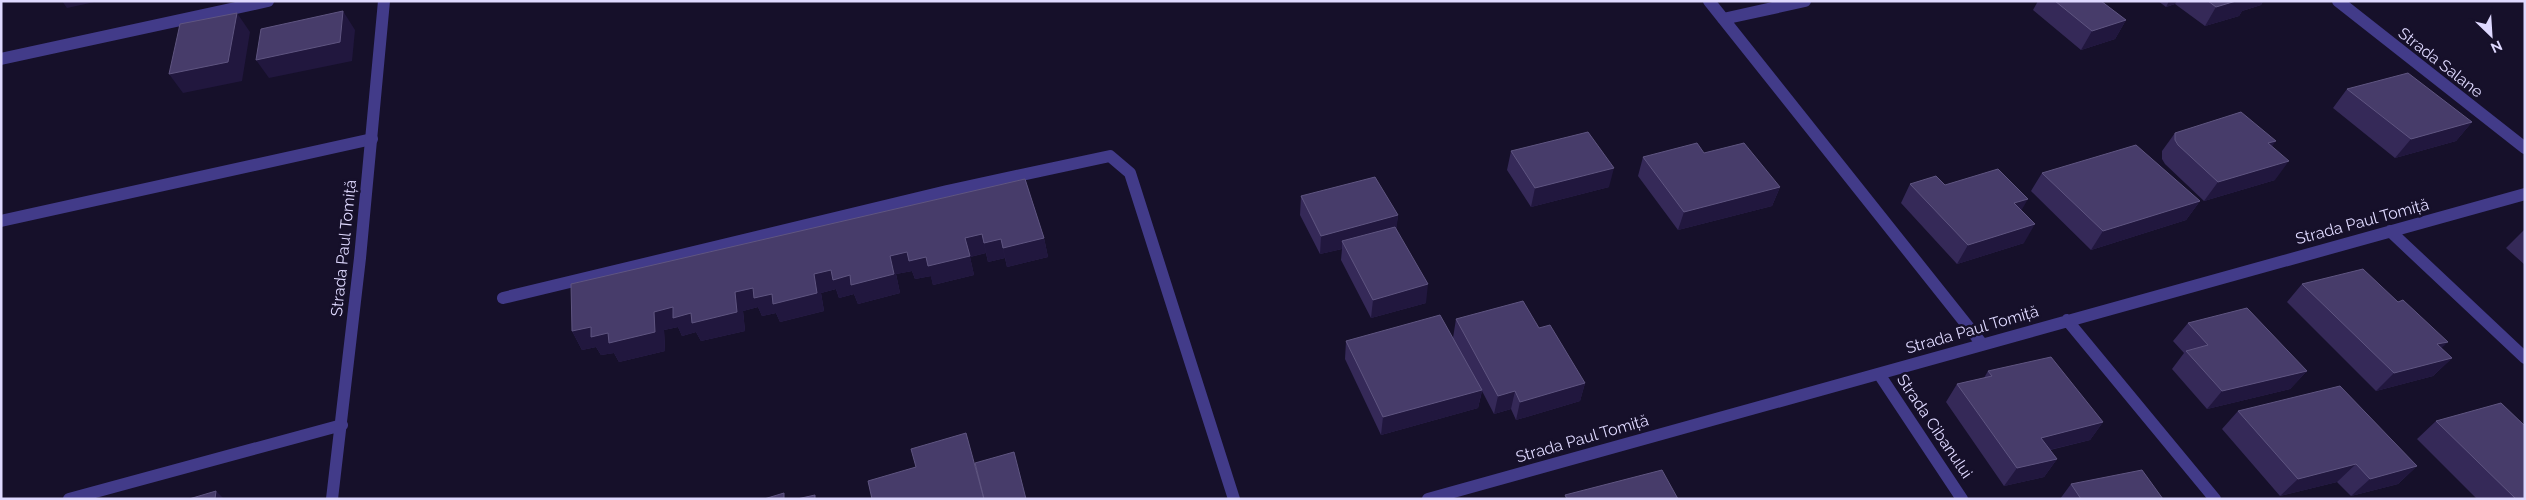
<svg xmlns="http://www.w3.org/2000/svg" width="2526" height="500" font-family="Raleway,sans-serif">
	<style>
		.lines { fill: none; stroke-linecap: round; stroke-linejoin: round }
		.service { stroke: #423b89; stroke-width: 12 }
		.minor { stroke: #423b89; stroke-width: 12 }
		.wall { fill: #352958 }
		.shaded-wall { fill: #21173e }
		.building { fill: #473c6a; stroke: #5f5581 }
		.labels { text-anchor: middle; stroke-width: 5; stroke-linejoin: round; paint-order: stroke }
		.street-label { font-size: 16px; fill: #dfd9ff; stroke: #16102a }
	</style>
	<rect width="100%" height="100%" fill="#16102a"/>
	<g class="lines">
		<path class="service" d="M1 221 372 139"/>
		<path class="minor" d="M1709 1 1982 344
			M2338 1 2525 148
			M1723 19 1805 1
			M1 59 268 1
			M2390 231 2525 358
			M503 298 947 191 1110 156 1130 173 1234 499
			M2067 320 2215 499
			M1879 374 1962 499
			M69 499 342 425
			M332 499 360 258 384 1
			M1428 499 2525 194"/>
	</g>
	<path class="wall" d="M2038 1H2101L2126 20 2115 39 2081 50 2033 10Z
		M2158 1H2263L2261 5 2242 11 2239 16 2205 26 2175 4 2166 7Z
		M2347 89 2472 122 2456 141 2395 158 2333 108Z
		M2175 133 2272 147 2275 180 2204 201 2165 164 2162 159V151Z
		M1511 151 1609 187 1531 207 1507 170Z
		M1704 153 1780 187 1772 206 1678 230 1638 176 1643 157Z
		M2042 173 2200 201 2186 220 2091 250 2031 191Z
		M1025 179 1044 238 1048 257 1007 267 1005 258 988 262 986 253 970 257 974 275 933 285 931 276 915 279 912 271 896 274 900 293 858 304 854 294 839 298 836 289 821 293 824 311 780 322 776 313 762 316 758 307 743 311 745 331 701 341 696 332 682 336 678 327 664 330 665 351 619 362 614 353 601 355 596 347 582 350 572 331Z
		M1910 184 1945 185 2021 210 2024 243 1957 264 1901 203Z
		M1301 196 1398 215 1396 229 1426 303 1371 318 1341 260 1342 249 1320 254 1300 215Z
		M2525 229V265L2506 248Z
		M2302 284 2441 348 2452 358 2433 376 2376 391 2287 302Z
		M1456 319 1539 328 1585 383 1580 401 1516 420 1511 409 1494 414 1482 391 1478 408 1381 435 1345 359 1346 341 1453 338Z
		M2188 323 2307 371 2290 389 2207 409 2172 369 2184 353 2173 341Z
		M1988 371 2103 422 2090 440 2050 450 2057 459 2044 477 2004 486 1946 402 1957 384 1984 378Z
		M2238 411 2417 466 2398 484 2351 496 2337 482 2280 496 2222 429Z
		M2436 421 2525 499H2477L2417 439Z
		M2071 484 2163 499H2060Z"/>
	<path class="shaded-wall" d="M62 1H99L67 8Z
		M2169 1H2177L2175 4 2166 7Z
		M2236 1H2263L2261 5 2242 11 2239 16 2205 26 2216 7Z
		M343 11 355 30 352 61 269 78 256 60Z
		M237 13 250 32 242 81 183 93 169 74Z
		M2126 20 2115 39 2081 50 2092 31Z
		M2472 122 2456 141 2395 158 2411 139Z
		M2276 141 2262 160 2268 143Z
		M2289 161 2275 180 2204 201 2218 182Z
		M1614 168 1609 187 1531 207 1535 188Z
		M1780 187 1772 206 1678 230 1684 212Z
		M2028 199 2017 218 2014 203Z
		M2200 201 2186 220 2091 250 2103 231Z
		M1398 215 1396 234 1342 241V249L1320 254 1321 236Z
		M2035 224 2024 243 1957 264 1968 245Z
		M982 234 986 253 970 257 974 275 933 285 928 266 965 238Z
		M1044 238 1048 257 1007 267 1003 248Z
		M1001 239 1005 258 988 262 984 243Z
		M907 252 926 257 931 276 915 279 912 271 896 274 900 293 858 304 854 294 839 298 836 289 821 293 824 311 780 322 776 313 762 316 758 307 743 311 745 331 701 341 696 332 682 336 678 327 664 330 665 351 619 362 614 353 601 355 596 347 582 350 572 331Z
		M1428 284 1426 303 1371 318 1373 300Z
		M2448 342 2429 360 2437 344Z
		M2452 358 2433 376 2376 391 2394 373Z
		M2307 371 2290 389 2207 409 2222 391Z
		M1585 383 1580 401 1516 420 1520 402Z
		M1482 390 1478 408 1381 435 1383 417Z
		M1515 391 1511 409 1494 414 1498 396Z
		M2103 422 2090 440 2028 455 2041 438Z
		M2057 459 2044 477 2004 486 2017 468Z
		M2356 464 2337 482 2280 496 2298 479Z
		M2417 466 2398 484 2351 496 2370 479Z
		M216 491 224 499H215Z"/>
	<path class="building" d="M2055 1H2101L2126 20 2092 31Z
		M2208 1H2236L2216 7Z
		M343 11 340 42 256 60 261 29Z
		M237 13 228 62 169 74 180 24Z
		M2408 73 2472 122 2411 139 2347 89Z
		M2241 112 2276 141 2268 143 2289 161 2218 182 2178 145 2175 140V133Z
		M1588 132 1614 168 1535 188 1511 151Z
		M1697 143 1704 153 1744 143 1780 187 1684 212 1643 157Z
		M2136 145 2200 201 2103 231 2042 173Z
		M1998 169 2028 199 2014 203 2035 224 1968 245 1910 184 1936 176 1945 185Z
		M1375 177 1398 215 1321 236 1301 196Z
		M1025 179 1044 238 1003 248 1001 239 984 243 982 234 965 238 970 256 928 266 926 257 909 261 907 252 890 256 894 274 851 285 850 275 833 280 831 270 814 274 817 293 773 304 772 294 754 298 753 288 735 292 737 312 692 323 691 313 673 318V307L654 312 655 332 609 343 608 333 591 337V327L572 331 571 284Z
		M1395 227 1428 284 1373 300 1342 241Z
		M2363 269 2398 302 2403 300 2448 342 2437 344 2452 358 2394 373 2302 284Z
		M1523 301 1539 328 1550 325 1585 383 1520 402 1515 391 1498 396 1456 319Z
		M2247 308 2307 371 2222 391 2186 351 2208 345 2188 323Z
		M1440 315 1482 390 1383 417 1346 341Z
		M2051 357 2103 422 2041 438 2057 459 2017 468 1957 384 1992 376 1988 371Z
		M2340 386 2417 466 2370 479 2356 464 2298 479 2238 411Z
		M2501 403 2525 426V499H2516L2436 421Z
		M966 433 984 499H872L868 481 916 467 911 449Z
		M1014 452 1026 499H984L975 463Z
		M1662 470 1678 499H1567L1565 495Z
		M2142 470 2163 499H2081L2071 484Z
		M216 491 215 499H189Z
		M784 493V499H764Z
		M815 495V499H797Z"/>
	<g class="labels">
		<g class="street-label">
			<text transform="translate(2441 62) rotate(38)" y="6">Strada Salane</text>
			<text transform="translate(2362 221) rotate(-15)" y="6">Strada Paul Tomiță</text>
			<text transform="translate(343 248) rotate(-84)" y="6">Strada Paul Tomiță</text>
			<text transform="translate(1972 329) rotate(-16)" y="6">Strada Paul Tomiță</text>
			<text transform="translate(1935 426) rotate(56)" y="6">Strada Cibanului</text>
			<text transform="translate(1582 438) rotate(-16)" y="6">Strada Paul Tomiță</text>
		</g>
	</g>
	<rect width="2526" height="500" fill="none" stroke="#dfd9ff" stroke-width="5"/>
	<g transform="translate(2491 35) rotate(155)" stroke="#16102a" stroke-width="4" paint-order="stroke">
	<path d="M0-4L9 19L0 12L-9 19Z" fill="#dfd9ff"/>
	<text y="-8" font-size="14" font-weight="bold" text-anchor="middle" fill="#dfd9ff">N</text>
	</g>
</svg>
